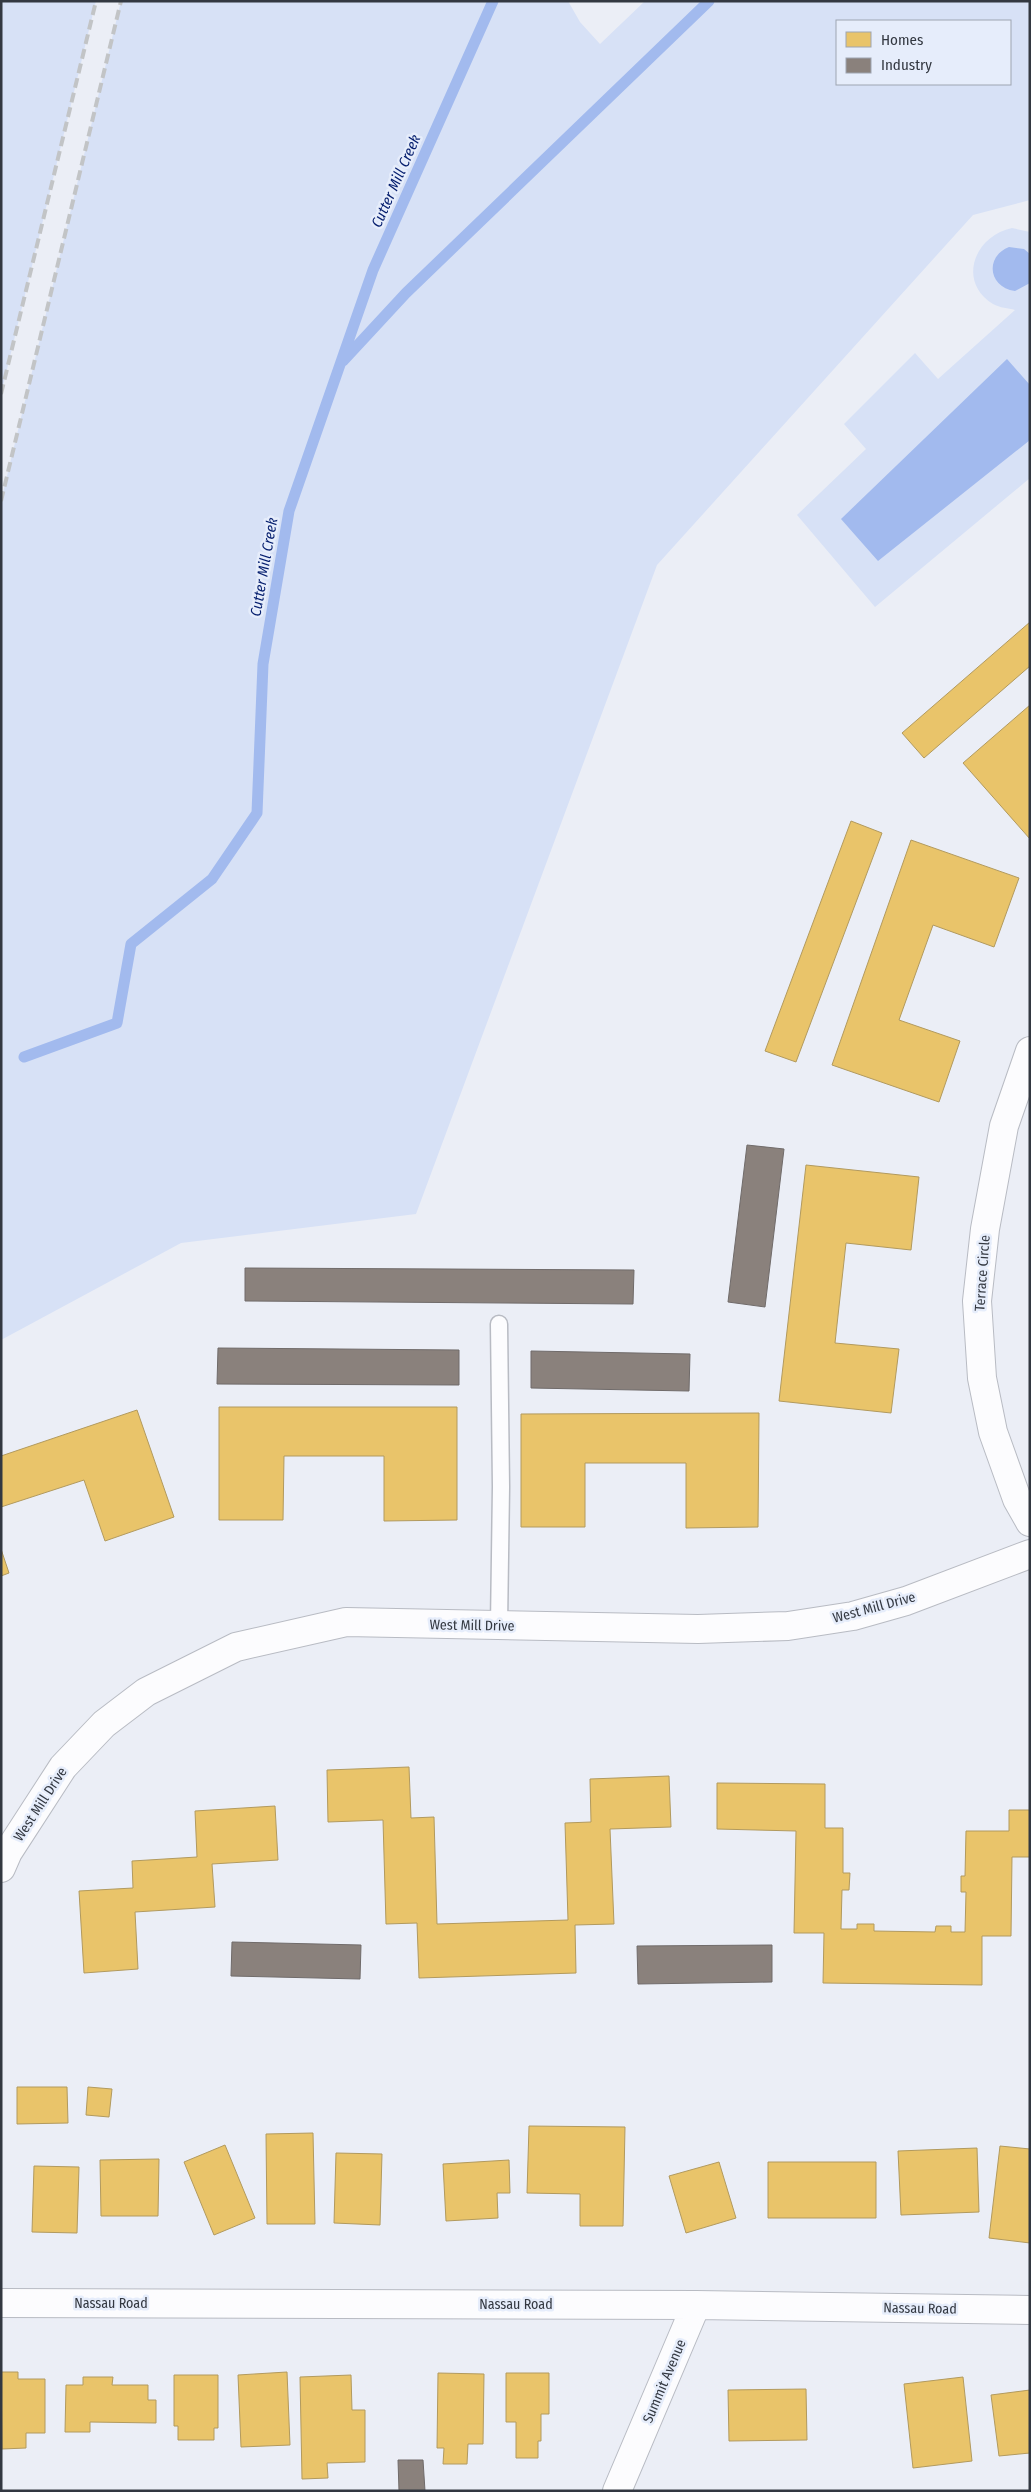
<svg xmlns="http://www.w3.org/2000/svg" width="1031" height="2492" font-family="'Fira Sans Condensed',sans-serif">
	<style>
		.green { fill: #d7e1f6; fill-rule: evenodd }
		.water { fill: #a2baee }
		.homes { fill: #e9c46a; stroke: #b29a5e }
		.industry { fill: #8a817c; stroke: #706b6a }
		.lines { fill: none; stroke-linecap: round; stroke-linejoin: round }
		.stream { stroke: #a2baee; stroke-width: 11 }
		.lane-casing { stroke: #b8bbc3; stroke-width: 19 }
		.street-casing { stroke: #b8bbc3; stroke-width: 30 }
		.lane { stroke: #fcfcfe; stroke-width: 16 }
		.street { stroke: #fcfcfe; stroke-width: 28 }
		.rail { stroke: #c2c4c6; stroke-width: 4; stroke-dasharray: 10 5; stroke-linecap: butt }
		.labels { text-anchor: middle; stroke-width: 5; stroke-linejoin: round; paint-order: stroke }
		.street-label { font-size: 14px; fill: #333841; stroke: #e6edfb }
		.water-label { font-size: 15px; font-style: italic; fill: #051e6e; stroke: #e6edfb }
	</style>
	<rect width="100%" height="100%" fill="#ebeef6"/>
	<path class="green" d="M1 1H96L1 394Z
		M121 1H568L580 22 600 44 645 1H1030V200L973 215 657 565 416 1214 181 1243 1 1340V501ZM837 21H1010V84H837Z
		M1012 228 1030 232V478L875 607 797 515 866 449 844 424 915 353 938 379 1015 310C1008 308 1000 308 993 304 957 282 974 236 1012 228Z"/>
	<path class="water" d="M1009 247 1024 249 1030 254V283L1015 291C989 288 984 257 1009 247Z
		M1007 359 1030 385V440L878 561 841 519Z"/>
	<path class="homes" d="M1030 622V666L924 758 902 733Z
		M1030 705V839L963 763Z
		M851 821 882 833 796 1062 765 1051Z
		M911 840 1019 878 994 947 933 925 899 1020 960 1041 939 1102 832 1065Z
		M806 1165 919 1177 911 1250 846 1243 835 1343 899 1349 891 1413 779 1401Z
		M219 1407H457V1520L384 1521V1456H284L283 1520H219Z
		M137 1410 174 1517 105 1541 84 1480 1 1507V1456Z
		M759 1413 758 1527 686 1528V1463H585V1527H521V1414Z
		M1 1549 9 1573 1 1576Z
		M409 1767 411 1818 434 1817 437 1924 568 1920 565 1823 591 1822 590 1779 669 1776 671 1827 610 1829 614 1924 575 1925 576 1973 419 1978 417 1923 386 1924 383 1820 328 1822 327 1770Z
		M717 1783 825 1784V1828H843V1873H850L849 1890H842L841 1929H857V1924H874V1931L935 1932 936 1926H951V1932H965L966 1892H961V1876H965L966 1831H1009V1810H1030V1857H1012L1011 1936H982V1985L823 1983 824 1933H794L796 1831 717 1829Z
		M275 1806 278 1860 212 1864 215 1907 135 1912 138 1969 84 1973 79 1891 133 1888 132 1861 197 1857 195 1811Z
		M17 2087H67L68 2123 17 2124Z
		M88 2087 112 2089 109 2117 86 2115Z
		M529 2126 625 2127 623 2226H580V2194L527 2193Z
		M313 2133 315 2224H267L266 2134Z
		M225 2145 255 2218 214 2235 184 2162Z
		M1000 2146 1030 2149V2243L989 2238Z
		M977 2148 979 2212 901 2215 898 2151Z
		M336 2153 382 2154 380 2225 334 2223Z
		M159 2159 158 2216H101L100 2160Z
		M509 2160 510 2193H497L498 2218 446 2221 443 2164Z
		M719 2162 736 2218 686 2233 669 2176Z
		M768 2162H876V2218H768Z
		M34 2166 79 2167 77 2233 32 2232Z
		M1 2372H18V2379H45V2433H26V2448L2 2449Z
		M287 2372 290 2445 241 2447 238 2375Z
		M438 2373 484 2374 483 2444H468L467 2464H443L444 2448H437Z
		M506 2373H549V2414H541V2441H538V2458H516V2422H506Z
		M174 2375H218V2428H214V2440H178V2426H174Z
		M351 2375 352 2410H365V2462L327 2463 328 2478 302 2479 300 2377Z
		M83 2377H113L112 2385H148V2400H156V2423L90 2422V2432H65L66 2385H83Z
		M963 2377 972 2461 913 2468 904 2384Z
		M806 2389 807 2440 729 2441 728 2390Z
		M1030 2390V2453L999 2456 991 2395Z"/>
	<path class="industry" d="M747 1145 784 1149 765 1307 728 1302Z
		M245 1268 634 1270 633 1304 245 1301Z
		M218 1348 459 1350V1385L217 1384Z
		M531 1351 690 1354 689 1391 531 1388Z
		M232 1942 361 1945 360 1979 231 1976Z
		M772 1945V1982L638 1984 637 1946Z
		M398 2460H423L425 2491H399Z"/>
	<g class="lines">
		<path class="stream" d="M343 361 406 293 709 1
			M24 1057 117 1023 131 944 212 879 257 813 263 664 289 511 373 270 493 1"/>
		<defs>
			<path id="lane" d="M499 1324 501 1487 499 1625"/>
			<path id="street" d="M1030 1051 1004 1126 985 1229 977 1301 982 1378 993 1432 1017 1499 1030 1522
				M1 1868 8 1852 63 1767 104 1724 146 1692 236 1647 346 1622 698 1629 788 1626 853 1616 906 1601 1030 1554
				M1 2303 696 2305 1030 2310
				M617 2491 696 2305"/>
		</defs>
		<use href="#lane" class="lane-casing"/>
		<use href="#street" class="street-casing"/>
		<use href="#lane" class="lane"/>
		<use href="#street" class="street"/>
		<path class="rail" d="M1 394 96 1
			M1 501 121 1"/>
	</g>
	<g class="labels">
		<g class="street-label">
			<text transform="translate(982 1273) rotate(-86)" y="5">Terrace Circle</text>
			<text transform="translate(874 1607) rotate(-15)" y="5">West Mill Drive</text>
			<text transform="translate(472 1625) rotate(1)" y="5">West Mill Drive</text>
			<text transform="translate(40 1804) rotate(-57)" y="5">West Mill Drive</text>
			<text x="111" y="2308">Nassau Road</text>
			<text x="516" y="2309">Nassau Road</text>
			<text transform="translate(920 2308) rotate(1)" y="5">Nassau Road</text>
			<text transform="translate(664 2381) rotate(-67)" y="5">Summit Avenue</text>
		</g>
		<g class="water-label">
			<text transform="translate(396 181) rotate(-66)" y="5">Cutter Mill Creek</text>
			<text transform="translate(264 567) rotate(-80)" y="5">Cutter Mill Creek</text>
		</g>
	</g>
	<rect width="1031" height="2492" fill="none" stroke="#333841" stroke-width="5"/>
	<rect x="836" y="20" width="175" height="65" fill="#e6edfb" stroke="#9ea5b1"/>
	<rect x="846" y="32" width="25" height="15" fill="#e9c46a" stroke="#9ea5b1"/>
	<text x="881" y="45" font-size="15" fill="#333841">Homes</text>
	<rect x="846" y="58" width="25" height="15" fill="#8a817c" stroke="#9ea5b1"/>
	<text x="881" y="70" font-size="15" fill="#333841">Industry</text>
</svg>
